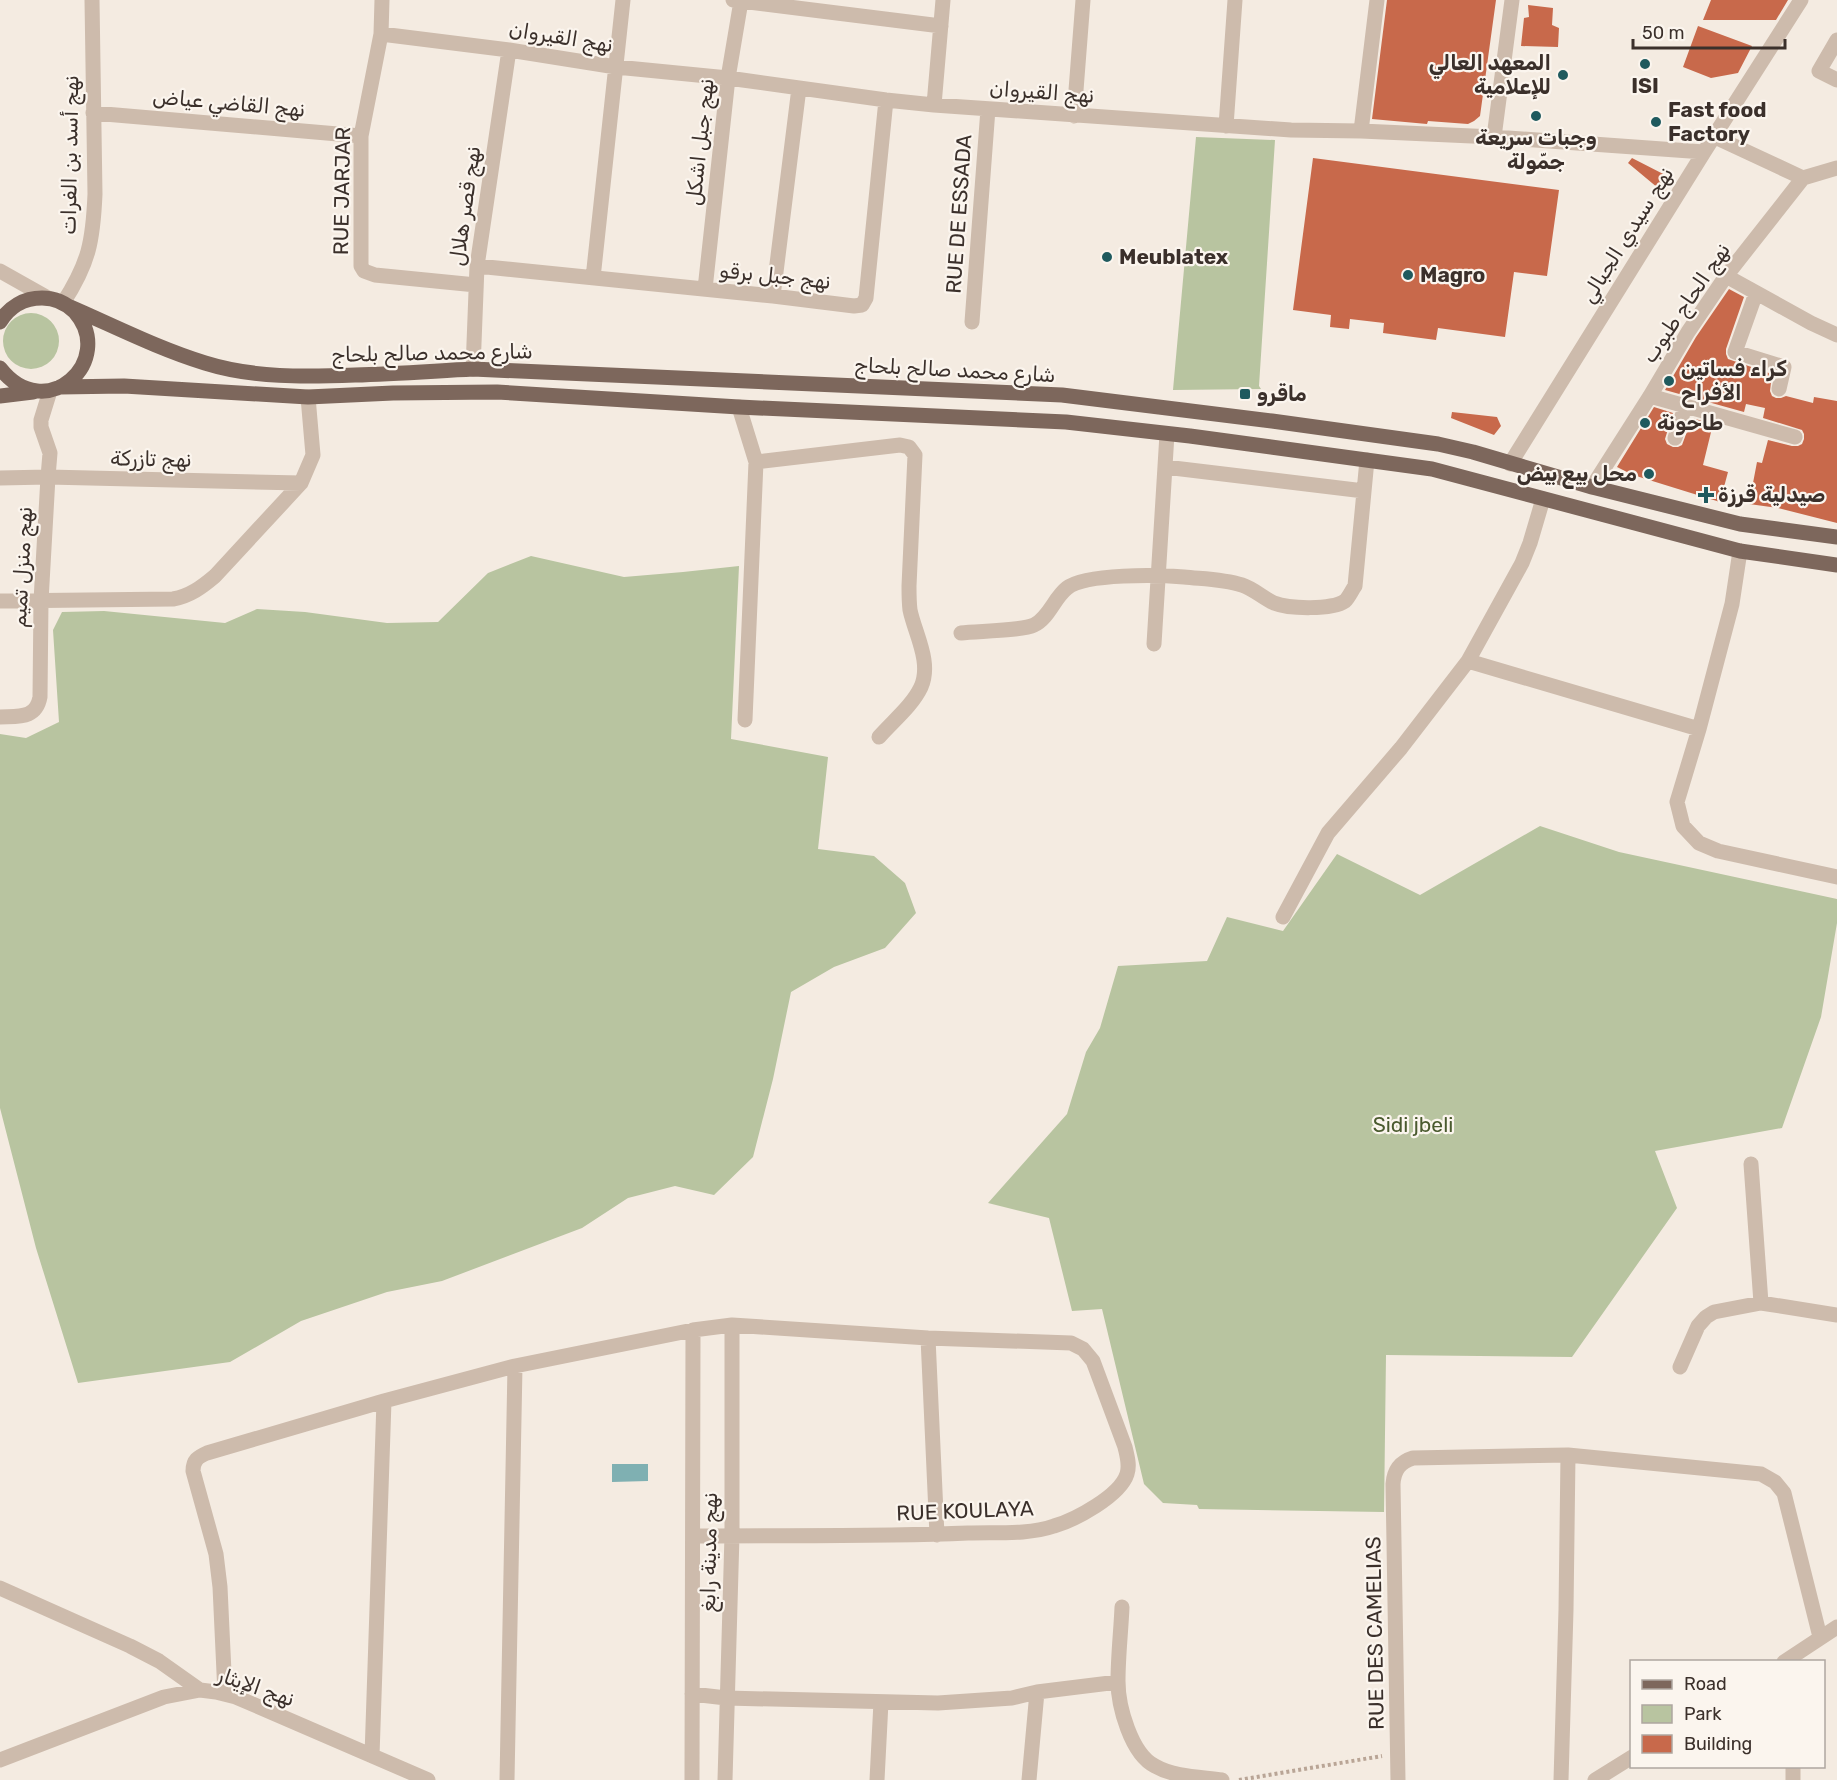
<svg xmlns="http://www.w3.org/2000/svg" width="1837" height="1780" font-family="Rubik,'Noto Naskh Arabic',sans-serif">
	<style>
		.green { fill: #b8c4a0 }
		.water { fill: #7fb0b2 }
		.building { fill: #c8694b }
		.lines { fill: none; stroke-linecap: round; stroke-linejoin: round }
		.path { stroke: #b9a596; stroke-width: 4; stroke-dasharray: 3 3; stroke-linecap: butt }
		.minor { stroke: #cdbbac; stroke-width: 15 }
		.major { stroke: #7d675c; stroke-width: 15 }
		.poi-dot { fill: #1f5a5e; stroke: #fbf5ee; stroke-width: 2 }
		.labels { text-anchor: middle; stroke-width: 4.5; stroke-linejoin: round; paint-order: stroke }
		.street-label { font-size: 21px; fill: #3b302b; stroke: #fbf5ee }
		.poi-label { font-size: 21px; font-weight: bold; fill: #3b302b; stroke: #fbf5ee; text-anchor: start }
		.park-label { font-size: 21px; fill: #4a5a2e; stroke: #fbf5ee }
	</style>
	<rect width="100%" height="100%" fill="#f4ebe1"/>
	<path class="green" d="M1196 137 1275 140 1259 386 1261 389 1173 390Z
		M3 341a28 28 0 1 1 56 0a28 28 0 1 1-56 0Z
		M531 556 624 577 683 572 739 566 731 739 828 757 818 849 874 856 905 883 916 913 885 948 834 967 791 992 773 1079 753 1157 714 1195 675 1186 628 1198 582 1228 442 1281 387 1292 301 1321 230 1362 78 1383 36 1248 0 1108V734L26 738 59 722 53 630 62 612 104 611 225 623 257 609 305 612 387 623 438 622 488 573Z
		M1540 826 1619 852 1837 899V923L1821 1017 1782 1128 1655 1151 1677 1208 1572 1357 1386 1355 1384 1512 1199 1509 1197 1505 1163 1503 1144 1484 1102 1309 1072 1311 1049 1218 988 1203 1067 1114 1086 1052 1100 1028 1118 966 1207 961 1227 917 1283 931 1337 854 1420 895Z"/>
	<path class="water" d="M612 1464H648V1481L612 1482Z"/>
	<path class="building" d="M1387 0H1496L1480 116 1474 121 1468 124 1428 121 1427 124 1372 119Z
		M1711 0H1788L1776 20H1703Z
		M1528 5 1553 8 1552 25 1559 28 1558 47 1521 46 1524 18 1529 17Z
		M1698 26 1752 46 1738 73 1711 78 1683 67Z
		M1313 158 1559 190 1547 276 1514 272 1505 337 1438 328 1436 340 1383 333 1384 323 1350 319 1349 329 1330 327 1331 315 1293 310Z
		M1632 158 1673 179 1664 193 1628 163Z
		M1729 289 1744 297 1726 349V354L1728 359 1772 374 1770 391 1772 396 1776 398H1781L1786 396 1813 403 1814 397 1837 401V523L1778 508 1749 504 1757 462 1762 463 1768 440 1792 446H1798L1802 444 1804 439V434L1802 430 1763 418 1765 408 1746 404 1744 412 1665 390 1696 337Z
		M1654 407 1673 413 1665 439 1667 444 1673 447H1678L1682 445 1692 418 1713 424 1703 465 1728 472 1720 502 1633 475 1617 467Z
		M1452 412 1497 417 1501 426 1494 435 1451 418Z"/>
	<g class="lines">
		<path class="path" d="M1239 1780 1382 1756"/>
		<path class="minor" d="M382 0 381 34 361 136V266L364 271 375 275 476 285
			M733 0 941 26
			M381 34 509 50 616 67 728 78 886 100 934 105 1291 130 1361 131 1494 137 1704 152
			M1837 40 1819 71 1837 80
			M934 105 943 0
			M93 113 361 136
			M1074 116 1083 0
			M1226 126 1235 0
			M1361 131 1377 0
			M1494 137 1512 0
			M1715 137 1803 178
			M477 266 773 296 854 306 862 305 866 298 886 100
			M0 271 48 298
			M1726 276 1811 323 1837 335
			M593 278 623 0
			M705 289 728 78 741 1
			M1756 293 1735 352 1784 367 1779 389
			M773 296 799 88
			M63 303C89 263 93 241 95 194L92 0
			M972 322 988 109
			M473 369 477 266 509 50
			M1650 396 1795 437
			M739 407 756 462 745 720
			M1675 438 1685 407
			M756 462 900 445 909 447 915 455 909 586C909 594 909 602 910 610 915 634 932 662 921 687 912 706 893 721 879 737
			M1510 464 1704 152 1801 0
			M1165 467 1364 491
			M0 478 48 477 301 483
			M1592 487 1650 396 1688 332 1726 276 1803 178 1837 168
			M1740 551 1732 604 1699 729 1677 802 1683 826 1699 843 1718 851 1837 877
			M0 601 173 599C190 596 202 587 215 576L301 483 313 455 308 397
			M961 633C977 631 1022 631 1034 625 1049 618 1054 598 1067 588 1086 573 1159 575 1184 577 1203 579 1223 579 1242 585 1254 589 1263 598 1274 603 1289 609 1332 610 1345 601 1349 597 1352 590 1355 586L1367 460
			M1154 644 1167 434
			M1468 661 1522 563 1530 543 1543 499
			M0 717C19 716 36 719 40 697L41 601 48 477 50 453 41 427V420L50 391
			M1283 917 1328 833 1401 748 1468 661 1699 729
			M1751 1164 1761 1303
			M928 1338 937 1535
			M1680 1367 1698 1326 1706 1317 1714 1312 1761 1303 1837 1315
			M0 1588 130 1646 159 1661 200 1690
			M1122 1607C1121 1631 1118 1656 1118 1681 1118 1706 1131 1754 1155 1766 1174 1777 1200 1777 1222 1780
			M1784 1662 1837 1627
			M225 1694 220 1587 216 1554 193 1471C193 1460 198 1457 207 1453L384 1401 515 1366 693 1330 732 1325 928 1338 1071 1343 1083 1349 1093 1361 1125 1447C1127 1456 1130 1465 1127 1474 1120 1496 1075 1520 1054 1526 1028 1535 996 1532 968 1533 876 1537 784 1535 693 1536
			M692 1694 726 1698 938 1703 1012 1698 1037 1692 1118 1682
			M372 1756 384 1401
			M0 1760 164 1697 200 1690 216 1692 236 1697 428 1780
			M1793 1766V1780
			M507 1780 515 1366
			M692 1780 693 1330
			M725 1780 732 1535V1325
			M877 1780 881 1702
			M1029 1780 1037 1692
			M1398 1780 1393 1484C1394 1470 1400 1462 1413 1458L1568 1455 1761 1474 1775 1482 1784 1493 1820 1637
			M1561 1780 1566 1610 1568 1455
			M1595 1780 1632 1757"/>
		<path class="major" d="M70 307C114 326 159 349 205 363 253 378 305 377 355 375 394 374 434 371 473 369L1062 395 1272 421 1438 444 1473 452 1592 487 1740 524 1837 537
			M0 322C9 307 24 298 42 298 54 298 66 303 75 312 117 360 46 427 0 368
			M60 387 124 386 308 397 393 393 497 392 739 407 1066 422 1190 436 1432 469 1740 551 1837 565
			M0 396 33 392"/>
	</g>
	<g class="poi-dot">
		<circle cx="1645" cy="64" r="6"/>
		<circle cx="1563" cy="75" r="6"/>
		<circle cx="1536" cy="116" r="6"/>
		<circle cx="1656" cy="122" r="6"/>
		<circle cx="1107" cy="257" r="6"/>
		<circle cx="1408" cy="275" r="6"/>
		<circle cx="1669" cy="381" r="6"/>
		<rect x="1239" y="388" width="12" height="12" rx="3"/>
		<circle cx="1645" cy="423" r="6"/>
		<circle cx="1649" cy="474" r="6"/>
		<path d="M1703 486h6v6h6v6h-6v6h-6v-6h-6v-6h6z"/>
	</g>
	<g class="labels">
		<g class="street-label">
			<text transform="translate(561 37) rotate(9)" y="7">نهج القيروان</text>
			<text transform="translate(1042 92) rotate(4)" y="7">نهج القيروان</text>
			<text transform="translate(229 103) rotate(5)" y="7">نهج القاضي عياض</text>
			<text transform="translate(700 142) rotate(-84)" y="7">نهج جبل اشكل</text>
			<text transform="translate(70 155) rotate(-89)" y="7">نهج أسد بن الفرات</text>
			<text transform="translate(342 191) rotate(-89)" y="7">RUE JARJAR</text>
			<text transform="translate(465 206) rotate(-82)" y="7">نهج قصر هلال</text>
			<text transform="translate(959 214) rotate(-86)" y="7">RUE DE ESSADA</text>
			<text transform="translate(1627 235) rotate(-58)" y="7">نهج سيدي الجبالي</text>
			<text transform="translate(775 276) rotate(6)" y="7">نهج جبل برقو</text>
			<text transform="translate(1686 303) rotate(-56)" y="7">نهج الحاج طبوب</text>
			<text transform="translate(432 353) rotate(-1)" y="7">شارع محمد صالح بلحاج</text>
			<text transform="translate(955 370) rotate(3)" y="7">شارع محمد صالح بلحاج</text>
			<text transform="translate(151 459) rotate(1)" y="7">نهج تازركة</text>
			<text transform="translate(22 567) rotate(-87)" y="7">نهج منزل تميم</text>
			<text transform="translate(965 1511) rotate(-2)" y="7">RUE KOULAYA</text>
			<text transform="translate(709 1552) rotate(-89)" y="7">نهج مدينة رابغ</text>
			<text transform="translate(1375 1633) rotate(-91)" y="7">RUE DES CAMELIAS</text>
			<text transform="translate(256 1687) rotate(19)" y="7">نهج الإيثار</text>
		</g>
		<g class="poi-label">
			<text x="1551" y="70" text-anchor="end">المعهد العالي<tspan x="1551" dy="24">للإعلامية</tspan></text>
			<text x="1645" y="93" text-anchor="middle">ISI</text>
			<text x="1668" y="117">Fast food<tspan x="1668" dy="24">Factory</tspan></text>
			<text x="1536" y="145" text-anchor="middle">وجبات سريعة<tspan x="1536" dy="24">جمّولة</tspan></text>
			<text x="1119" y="264">Meublatex</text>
			<text x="1420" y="282">Magro</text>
			<text x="1681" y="376">كراء فساتين<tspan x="1681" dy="24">الأفراح</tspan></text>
			<text x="1257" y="401">ماقرو</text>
			<text x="1657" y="430">طاحونة</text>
			<text x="1637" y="481" text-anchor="end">محل بيع بيض</text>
			<text x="1718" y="502">صيدلية قرزة</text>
		</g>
		<g class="park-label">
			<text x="1413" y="1132">Sidi jbeli</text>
		</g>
	</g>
	<rect x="1630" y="1660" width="195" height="108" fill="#fbf5ee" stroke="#aea6a0" stroke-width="1.5"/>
	<rect x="1642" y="1680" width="30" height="9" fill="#7d675c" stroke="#aea6a0" stroke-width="1.5"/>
	<text x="1684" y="1690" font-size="18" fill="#3b302b">Road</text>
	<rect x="1642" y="1705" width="30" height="18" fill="#b8c4a0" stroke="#aea6a0" stroke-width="1.5"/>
	<text x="1684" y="1720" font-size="18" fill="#3b302b">Park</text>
	<rect x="1642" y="1735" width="30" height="18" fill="#c8694b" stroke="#aea6a0" stroke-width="1.5"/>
	<text x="1684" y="1750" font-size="18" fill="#3b302b">Building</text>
	<path d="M1633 39v9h152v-9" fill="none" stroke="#3b302b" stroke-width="3"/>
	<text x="1642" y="39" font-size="18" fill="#3b302b" stroke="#fbf5ee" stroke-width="4.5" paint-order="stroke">50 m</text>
</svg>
